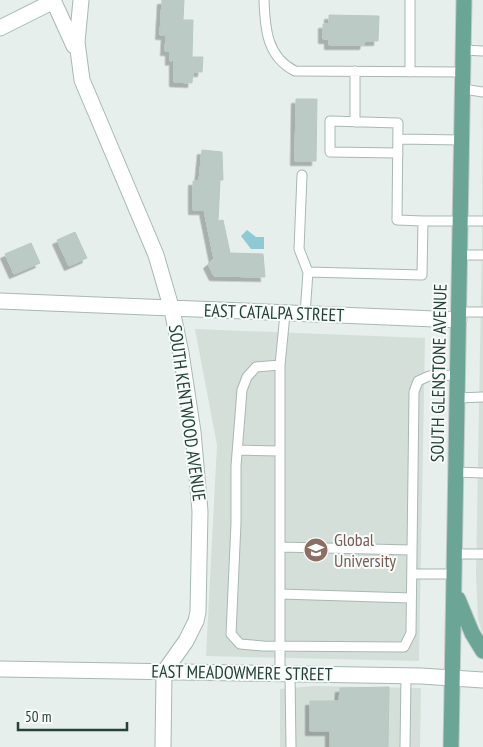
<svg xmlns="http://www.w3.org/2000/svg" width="483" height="747" font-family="'PT Sans Narrow',sans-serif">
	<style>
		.built { fill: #d4dfda }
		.water { fill: #8ec9d4 }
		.building { fill: #bbcac4; stroke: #b8c9c2; filter: url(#shadow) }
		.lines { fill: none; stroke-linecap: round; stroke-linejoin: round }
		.lane-casing { stroke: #a8b8b2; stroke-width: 11 }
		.street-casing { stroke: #a8b8b2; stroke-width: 17 }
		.primary-casing { stroke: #c2cac8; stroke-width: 17 }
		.lane { stroke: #fff; stroke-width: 9 }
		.street { stroke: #fff; stroke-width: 15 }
		.primary { stroke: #6aa596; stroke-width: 15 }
		.labels { text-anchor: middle; stroke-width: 4; stroke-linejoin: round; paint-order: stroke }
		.street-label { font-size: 18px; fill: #24423a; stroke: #f7fbf9 }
		.education-label { font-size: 18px; fill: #785e54; stroke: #f7fbf9; text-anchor: start }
	</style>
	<defs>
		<filter id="shadow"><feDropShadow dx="-4.5" dy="4.5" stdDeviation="0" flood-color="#0004"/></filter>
	</defs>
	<rect width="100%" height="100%" fill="#e6efeb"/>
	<path class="built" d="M483 55V635L478 619 476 574 482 238Z
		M195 329 425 338 419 661 206 656 217 445Z
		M314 686 421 688 420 747H280V689Z"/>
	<path class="water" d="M247 230 256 237H264V249H251L241 236Z"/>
	<path class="building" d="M162 0H184L183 20H193L192 57H203L202 72H193L192 83 174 82V60L170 61V51H165L166 35H160Z
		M329 15 379 16 378 41H365L364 45H329V39H323V24H329Z
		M296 99H317L316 161H295Z
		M202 150 222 152 223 180H220L218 221 223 220 230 253 263 254 265 277 214 276 208 264 214 259 204 210H193V181H199Z
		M75 232 87 258 69 266 57 240Z
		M31 243 40 263 14 274 5 254Z
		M389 687 388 747H330V731H310V701H339L340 688Z"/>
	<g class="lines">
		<defs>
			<path id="lane" d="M264 0C265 29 267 57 295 71L463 72
				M463 50 483 51
				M410 72V0
				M463 89 483 92
				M355 122V71
				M398 139 462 140
				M398 153 330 152V121L398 123 397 220 423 221
				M302 175 299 249 308 272 305 314
				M460 255H483
				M308 272 422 275 423 221H483
				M459 312H483
				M285 314 280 365 256 367 247 377 242 390 236 466V523L231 634 240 644 263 646 404 647 411 633 414 392 418 381 429 376 458 375
				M457 398 483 397
				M238 450 280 451
				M456 472 483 473
				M280 547 412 550
				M455 554H483
				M412 574H455
				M280 594 411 598
				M280 673V365
				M290 674 291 747
				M405 747 406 675"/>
			<path id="street" d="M53 0 74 46
				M81 0 77 42 82 80 156 255 172 310 181 353 193 432 200 511 198 612 196 621 186 641 164 672 163 747
				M0 28 54 1
				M0 301 459 320
				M0 669 421 676 483 680"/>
			<path id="primary" d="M458 599 472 633 483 651
				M451 747 464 0"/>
		</defs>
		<use href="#lane" class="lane-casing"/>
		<use href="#street" class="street-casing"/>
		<use href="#primary" class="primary-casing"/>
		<use href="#lane" class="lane"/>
		<use href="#street" class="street"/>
		<use href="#primary" class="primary"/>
	</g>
	<defs>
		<symbol id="university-disc" viewBox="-11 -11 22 22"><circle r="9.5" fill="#8d6e63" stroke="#f7fbf9"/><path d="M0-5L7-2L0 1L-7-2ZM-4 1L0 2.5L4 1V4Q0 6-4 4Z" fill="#fff"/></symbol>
	</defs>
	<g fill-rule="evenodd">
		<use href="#university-disc" x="302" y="536" width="28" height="28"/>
	</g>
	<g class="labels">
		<g class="street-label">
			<text transform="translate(274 313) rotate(2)" y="6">EAST CATALPA STREET</text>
			<text transform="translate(439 373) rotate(-89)" y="6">SOUTH GLENSTONE AVENUE</text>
			<text transform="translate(187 413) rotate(82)" y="6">SOUTH KENTWOOD AVENUE</text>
			<text transform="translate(242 673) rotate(1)" y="6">EAST MEADOWMERE STREET</text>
		</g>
		<g class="education-label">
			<text x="334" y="546">Global<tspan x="334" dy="21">University</tspan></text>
		</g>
	</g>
	<path d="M18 722v8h109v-8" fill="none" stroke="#24423a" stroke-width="2.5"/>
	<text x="25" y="722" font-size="15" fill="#24423a" stroke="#f7fbf9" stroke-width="4" paint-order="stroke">50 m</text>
</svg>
